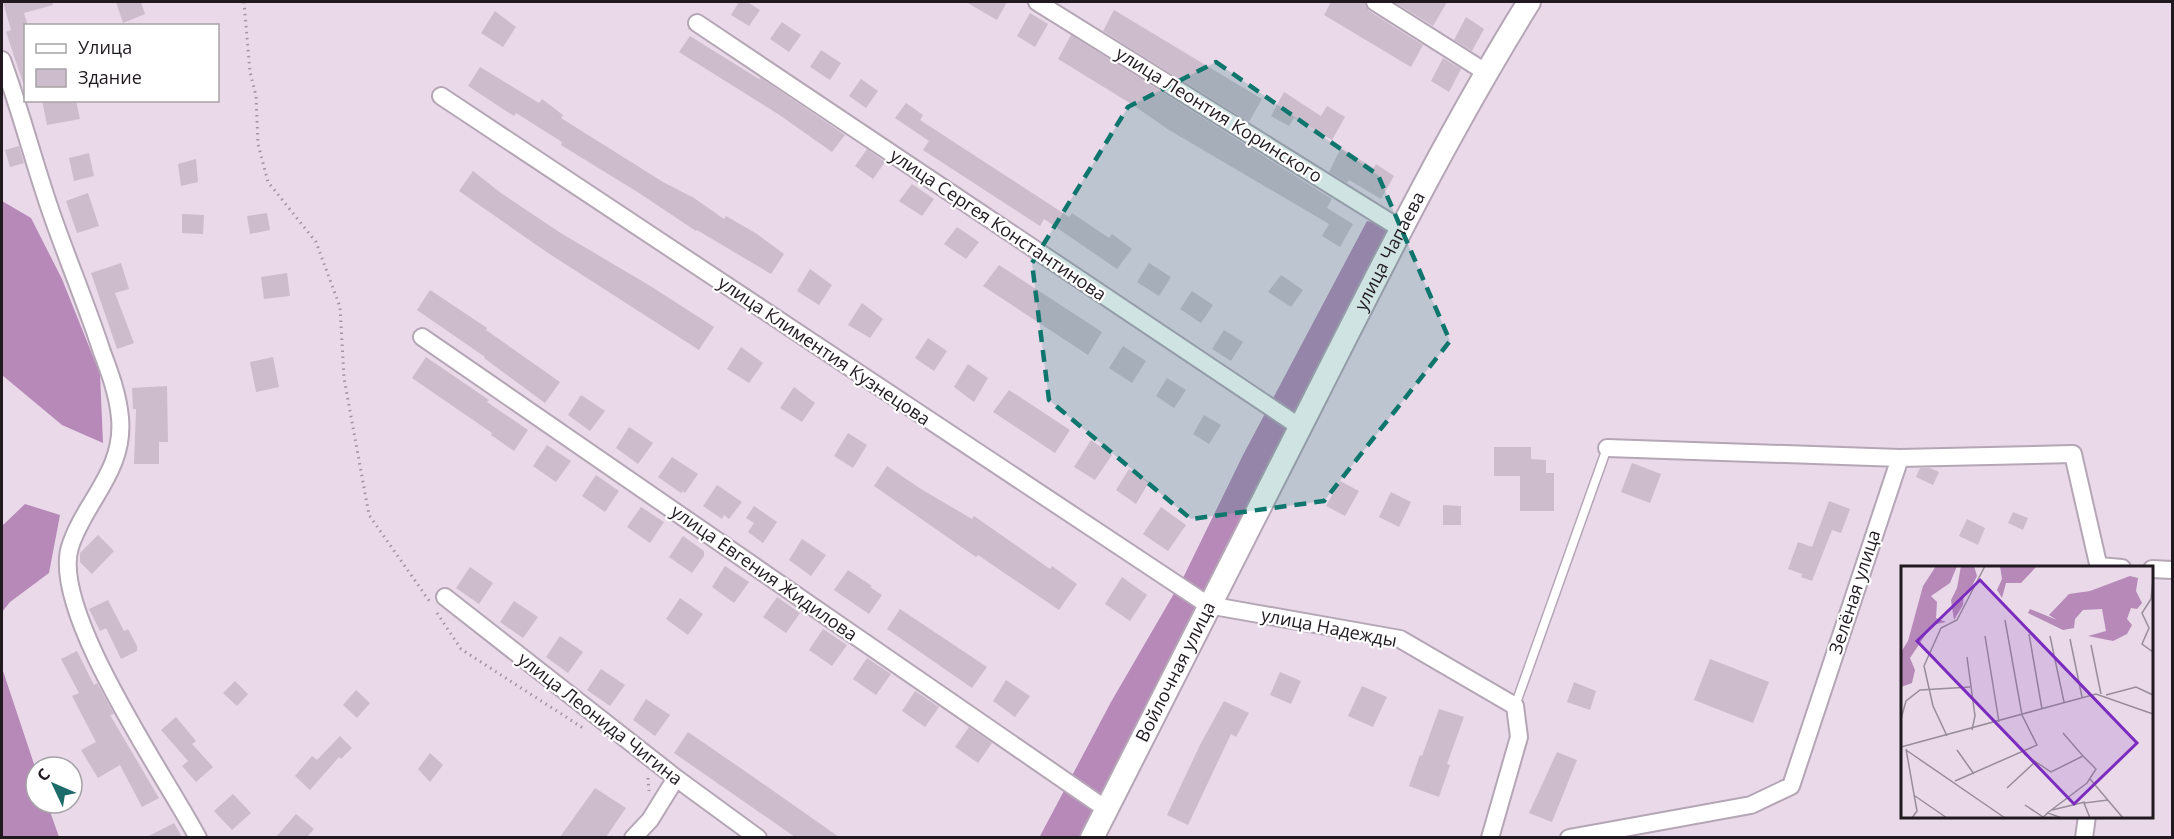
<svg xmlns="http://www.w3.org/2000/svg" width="2174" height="839" font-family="'Open Sans',sans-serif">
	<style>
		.forest { fill: #b689b8 }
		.building { fill: #ccbccc }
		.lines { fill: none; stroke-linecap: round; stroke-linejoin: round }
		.lane-casing { stroke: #b5a6b6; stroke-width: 11 }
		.street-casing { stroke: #b5a6b6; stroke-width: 20 }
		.secondary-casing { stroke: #b5a6b6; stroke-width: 26 }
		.path { stroke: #a295a2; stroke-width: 3; stroke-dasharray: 1.5 4.5; stroke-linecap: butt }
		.lane { stroke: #fff; stroke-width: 8 }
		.street { stroke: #fff; stroke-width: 16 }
		.secondary { stroke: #fff; stroke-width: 22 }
		.marked { fill: #0f766e; fill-opacity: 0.2; stroke: #0f766e; stroke-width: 4.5; stroke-dasharray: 12 8; stroke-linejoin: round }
		.labels { text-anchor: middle; stroke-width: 4.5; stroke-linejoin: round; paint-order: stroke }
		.street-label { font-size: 18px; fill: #201a20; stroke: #fff }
		.inset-road { fill: none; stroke: #998d99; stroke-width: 1.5 }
		.view { fill: #7b2cbf; fill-opacity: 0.15; stroke: #7b2cbf; stroke-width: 3 }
		.inset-edge { fill: none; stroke: #201a20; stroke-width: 3 }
	</style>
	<rect width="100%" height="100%" fill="#e9d9e9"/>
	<path class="forest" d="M2 201 31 218 62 279 100 374 103 443 62 425 2 375Z
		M1367 221 1390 227 1083 837 1039 838 1111 702 1183 578 1243 455Z
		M25 504 60 515 49 573 10 602 2 612V526Z
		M2 668 36 770V803H47L59 837H2Z"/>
	<path class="building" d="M3 2H52L53 5 24 13 28 26H26V83H23L6 32 11 30Z
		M116 2H141L145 14 123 23Z
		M739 2H747L760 10 749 26 731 15Z
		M966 2H1007L997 20Z
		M1331 2H1365L1369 11 1423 45 1411 67 1324 15Z
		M1394 2H1447L1433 26Z
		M1114 10 1262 99 1249 122 1103 31Z
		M495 11 516 27 503 47 481 33Z
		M1030 13 1048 24 1035 47 1017 36Z
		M1466 17 1484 29 1472 51 1454 40Z
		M782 22 801 35 789 52 770 39Z
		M1071 35 1332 199 1327 208 1353 224 1340 247 1322 236 1329 224 1169 130 1133 105 1058 59Z
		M690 36 759 79 760 78 764 80 845 135 832 152 778 114 679 52Z
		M821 50 841 63 830 80 810 67Z
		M1443 58 1461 69 1449 92 1431 81Z
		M480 67 539 103 542 99 563 115 561 118 663 182 694 198 724 219 726 216 757 234 784 254 771 274 697 230 696 231 639 193 561 145 562 142 516 113 514 116 468 86Z
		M861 79 878 91 866 108 849 96Z
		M1284 92 1321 116 1327 106 1345 117 1332 140 1294 118 1289 126 1271 116Z
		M42 100H76L80 119 47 125Z
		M906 103 923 115 920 120 1040 198 1069 217 1072 213 1109 238 1112 234 1132 249 1117 269 1044 219 1040 226 923 150 929 141 895 118Z
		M19 146 24 163 10 167 5 150Z
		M1341 148 1374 168 1376 164 1394 176 1381 199 1349 180 1347 183 1329 172Z
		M867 149 885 162 873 179 855 166Z
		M89 153 94 176 74 181 69 158Z
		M196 159 198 182 181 186 178 164Z
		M473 171 501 193 559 232 652 287 714 327 699 350 548 253 459 191Z
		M912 184 934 199 922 216 899 201Z
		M88 193 99 226 77 233 66 201Z
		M267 213 270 230 250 234 247 216Z
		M182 214 204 215 203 234 182 233Z
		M957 227 979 242 966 259 944 244Z
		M121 263 129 289 115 293 134 343 117 349 91 273Z
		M1149 263 1171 277 1159 296 1137 282Z
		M999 265 1102 332 1088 355 983 286Z
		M810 269 832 285 819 305 797 291Z
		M287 273 290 296 264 299 261 277Z
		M1281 275 1303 290 1291 307 1268 292Z
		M430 290 487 328 486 330 560 382 545 403 484 358 485 357 417 310Z
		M1192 291 1213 305 1201 323 1180 309Z
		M862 303 883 319 870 338 848 325Z
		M1224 330 1243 342 1231 361 1212 349Z
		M928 338 947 351 934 371 915 358Z
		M1123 346 1146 361 1132 383 1109 368Z
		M741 347 763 363 749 383 727 369Z
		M273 357 279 387 256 392 250 362Z
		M426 357 489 400 487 402 528 430 514 451 491 435 492 433 412 378Z
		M968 364 988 378 974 402 954 387Z
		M1167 378 1186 390 1174 408 1156 396Z
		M167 386 168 442H159V464H134L136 409H133L132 388Z
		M794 387 815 403 802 422 780 408Z
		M1009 390 1070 430 1055 453 993 412Z
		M581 395 605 411 590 431 568 415Z
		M1204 415 1221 425 1209 444 1193 434Z
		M629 427 653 443 638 464 616 448Z
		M848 433 867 445 853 468 834 456Z
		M1091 440 1112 455 1095 480 1074 467Z
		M547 445 571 461 556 482 533 466Z
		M1494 447H1531V459L1546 460V473H1554V511H1520V476H1494Z
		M672 457 698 474 685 493 683 491 681 493 658 477Z
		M1632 463 1661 474 1650 503 1621 492Z
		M887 466 921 489 972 519 974 516 1050 569 1052 566 1077 584 1059 610 978 555 976 557 874 486Z
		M1920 468H1930L1939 472 1933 485 1916 477Z
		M1129 469 1149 482 1136 504 1116 490Z
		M596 475 619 491 605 512 582 496Z
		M1340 481 1359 491 1345 516 1326 506Z
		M717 485 742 502 729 519 724 515 722 519 703 506Z
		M1391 492 1411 502 1399 527 1379 517Z
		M1829 501 1850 509 1841 533 1832 530 1812 581 1801 577 1802 574 1788 569 1798 542 1812 547Z
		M1443 505 1461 506V525H1443Z
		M754 506 777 522 763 543 748 532 754 523 746 518Z
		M641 507 664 522 650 543 627 527Z
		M1161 507 1186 525 1168 551 1143 534Z
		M2013 512 2028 518 2023 530 2008 523Z
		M1967 519 1985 528 1978 545 1959 536Z
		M98 535 114 551 92 574 80 562V553Z
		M683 536 704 551V556L692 573 669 557Z
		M802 539 826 555 811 576 789 560Z
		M725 566 749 582 734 603 712 587Z
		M470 567 493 583 479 604 456 588Z
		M848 570 872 586 870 587 882 595 869 614 834 590Z
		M1122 577 1147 595 1130 621 1105 604Z
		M777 597 800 613 786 633 763 617Z
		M680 598 703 614 688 635 666 619Z
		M108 600 124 631 128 629 137 646V651L121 659 106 628 100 631 89 609Z
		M514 601 538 617 523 638 500 622Z
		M900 609 987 667 972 688 887 629Z
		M823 629 847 645 832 666 809 650Z
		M560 636 583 652 568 673 546 657Z
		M77 651 94 685 97 683 114 714 110 715 159 798 142 807 120 765 98 778 81 750 96 742 72 696 79 693 61 659Z
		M867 658 891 674 876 695 853 679Z
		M1710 659 1769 682 1753 723 1694 700Z
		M601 669 625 685 610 706 587 690Z
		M1280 672 1301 681 1291 704 1270 695Z
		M1006 680 1030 696 1015 717 993 701Z
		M235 681 248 694 237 706 223 693Z
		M1574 682 1596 691 1590 710 1567 702Z
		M1362 686 1387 697 1373 727 1348 716Z
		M356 690 370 703 357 718 343 705Z
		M915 691 939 707 925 727 902 711Z
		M646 699 670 715 655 736 633 720Z
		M1224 701 1249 713 1236 737 1231 734 1188 825 1167 815 1200 745Z
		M1439 709 1464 717 1447 764 1450 765 1439 797 1409 786 1420 755 1422 756Z
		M176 717 196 741 192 744 213 767 196 782 182 766 188 761 161 730Z
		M969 727 992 743 978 763 955 747Z
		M688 732 752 776 839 837H795L674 753Z
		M340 736 352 748 341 759 339 757 310 790 295 776 312 756 317 760Z
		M1557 752 1577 760 1552 822 1529 813Z
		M430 753 443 765 430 782 418 769Z
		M595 788 626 808 606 837H560Z
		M233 794 251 813 232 830 214 811Z
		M296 814 314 829 307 837H276Z
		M174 823 182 837H147Z"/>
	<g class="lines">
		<defs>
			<path id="lane" d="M1515 706 1607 448"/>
			<path id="street" d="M1037 2 1401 229
				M1375 2 1487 73
				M697 23 1300 427
				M2 60C21 111 34 164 52 215 68 261 87 306 102 352 110 373 118 395 120 418 125 471 84 502 70 547 50 611 166 777 198 838
				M441 96 1208 605 1400 639 1515 706 1519 737 1490 838
				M422 337 1106 809
				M1900 458 2073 454 2099 568
				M2099 566 2122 568
				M2152 569 2172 570
				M445 597 676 778 758 838
				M633 838 650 820 676 778
				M1569 838 1751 805 1791 786 1900 458 1607 448
				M2084 838 2087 816"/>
			<g id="secondary">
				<path id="s1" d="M1092 838C1166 691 1240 544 1315 398 1383 264 1450 129 1529 2"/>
			</g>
		</defs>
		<use href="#lane" class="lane-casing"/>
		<use href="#street" class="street-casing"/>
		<use href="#secondary" class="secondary-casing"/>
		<path class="path" d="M244 2 250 72 256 96 258 144 268 182 316 242 340 307 344 378 369 515 430 602
			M437 613 461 649 583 728
			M648 778 649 791"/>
		<use href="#lane" class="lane"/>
		<use href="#street" class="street"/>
		<use href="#secondary" class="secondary"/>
	</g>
	<path class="marked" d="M1216 62 1378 175 1450 341 1324 501 1191 519 1049 400 1032 263 1128 107Z"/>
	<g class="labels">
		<g class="street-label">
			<text transform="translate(1219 115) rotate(32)" y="6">улица Леонтия Коринского</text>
			<text transform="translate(998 225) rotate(34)" y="6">улица Сергея Константинова</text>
			<text dy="6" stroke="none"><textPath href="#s1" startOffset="658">улица Чапаева</textPath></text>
			<text transform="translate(824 351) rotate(34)" y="6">улица Климентия Кузнецова</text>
			<text transform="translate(764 573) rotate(35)" y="6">улица Евгения Жидилова</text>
			<text transform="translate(1855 592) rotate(-72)" y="6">Зелёная улица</text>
			<text transform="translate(1329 628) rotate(11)" y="6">улица Надежды</text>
			<text dy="6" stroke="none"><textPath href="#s1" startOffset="186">Войлочная улица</textPath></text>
			<text transform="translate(600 719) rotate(38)" y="6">улица Леонида Чигина</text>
		</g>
	</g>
	<g transform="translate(1901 566)">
		<rect width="252" height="252" fill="#e9d9e9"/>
		<path d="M35 0H56L49 17 30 30 36 36 35 52 45 56 31 59 9 92 14 104 11 117 0 121V86L7 75 22 20ZM60 0H73L76 10 69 24 63 27 62 39 53 54 50 34 56 22ZM99 0H136L120 17H105L101 32 96 24 101 13ZM229 10 237 12 235 25 241 37 236 43 230 42 226 53 231 59 226 68 212 75 187 70 205 65 201 43 182 44 174 53 173 62 162 64 127 47 129 43 156 54 148 49 168 28 189 25Z" fill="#b689b8"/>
		<path class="inset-road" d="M252 14 250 33 241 47 248 62 241 78 252 86M128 68 141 143M84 70 98 156M149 70 163 136M169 73 181 131M190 79 200 128M66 91 74 150 71 164M205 129 235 121 252 129M0 153 5 135 19 124 69 121M46 170 32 140 23 100 40 62 56 54 84 0M0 181 195 128 252 148M5 183 16 245 11 252M5 184 104 252M56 184 73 208M123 188 150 206 182 190 162 167M189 213 222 252M54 215 136 179 121 149 104 54M106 222 134 196M14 230 46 252M124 239 142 251M151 244 184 236M145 248 186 217 195 203 182 190M141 252 147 247 161 252M189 252 183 237 207 234"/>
		<path class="view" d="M79 14 236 177 173 238 16 75Z"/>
		<rect width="252" height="252" class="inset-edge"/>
	</g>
	<rect width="2174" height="839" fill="none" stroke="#201a20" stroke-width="6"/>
	<rect x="24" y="24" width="195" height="78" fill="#ffffff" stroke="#a6a3a6" stroke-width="1.5"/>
	<rect x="36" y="44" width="30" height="9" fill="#ffffff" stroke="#a6a3a6" stroke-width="1.5"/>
	<text x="78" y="54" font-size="18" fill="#201a20">Улица</text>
	<rect x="36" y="69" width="30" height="18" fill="#ccbccc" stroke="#a6a3a6" stroke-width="1.5"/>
	<text x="78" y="84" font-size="18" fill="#201a20">Здание</text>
	<g transform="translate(54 785) rotate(314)"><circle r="28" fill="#ffffff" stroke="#a6a3a6" stroke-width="1.5"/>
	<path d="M0-4.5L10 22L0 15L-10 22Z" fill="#1e6b6b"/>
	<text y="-9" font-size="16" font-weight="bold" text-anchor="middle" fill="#201a20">С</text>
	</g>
</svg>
